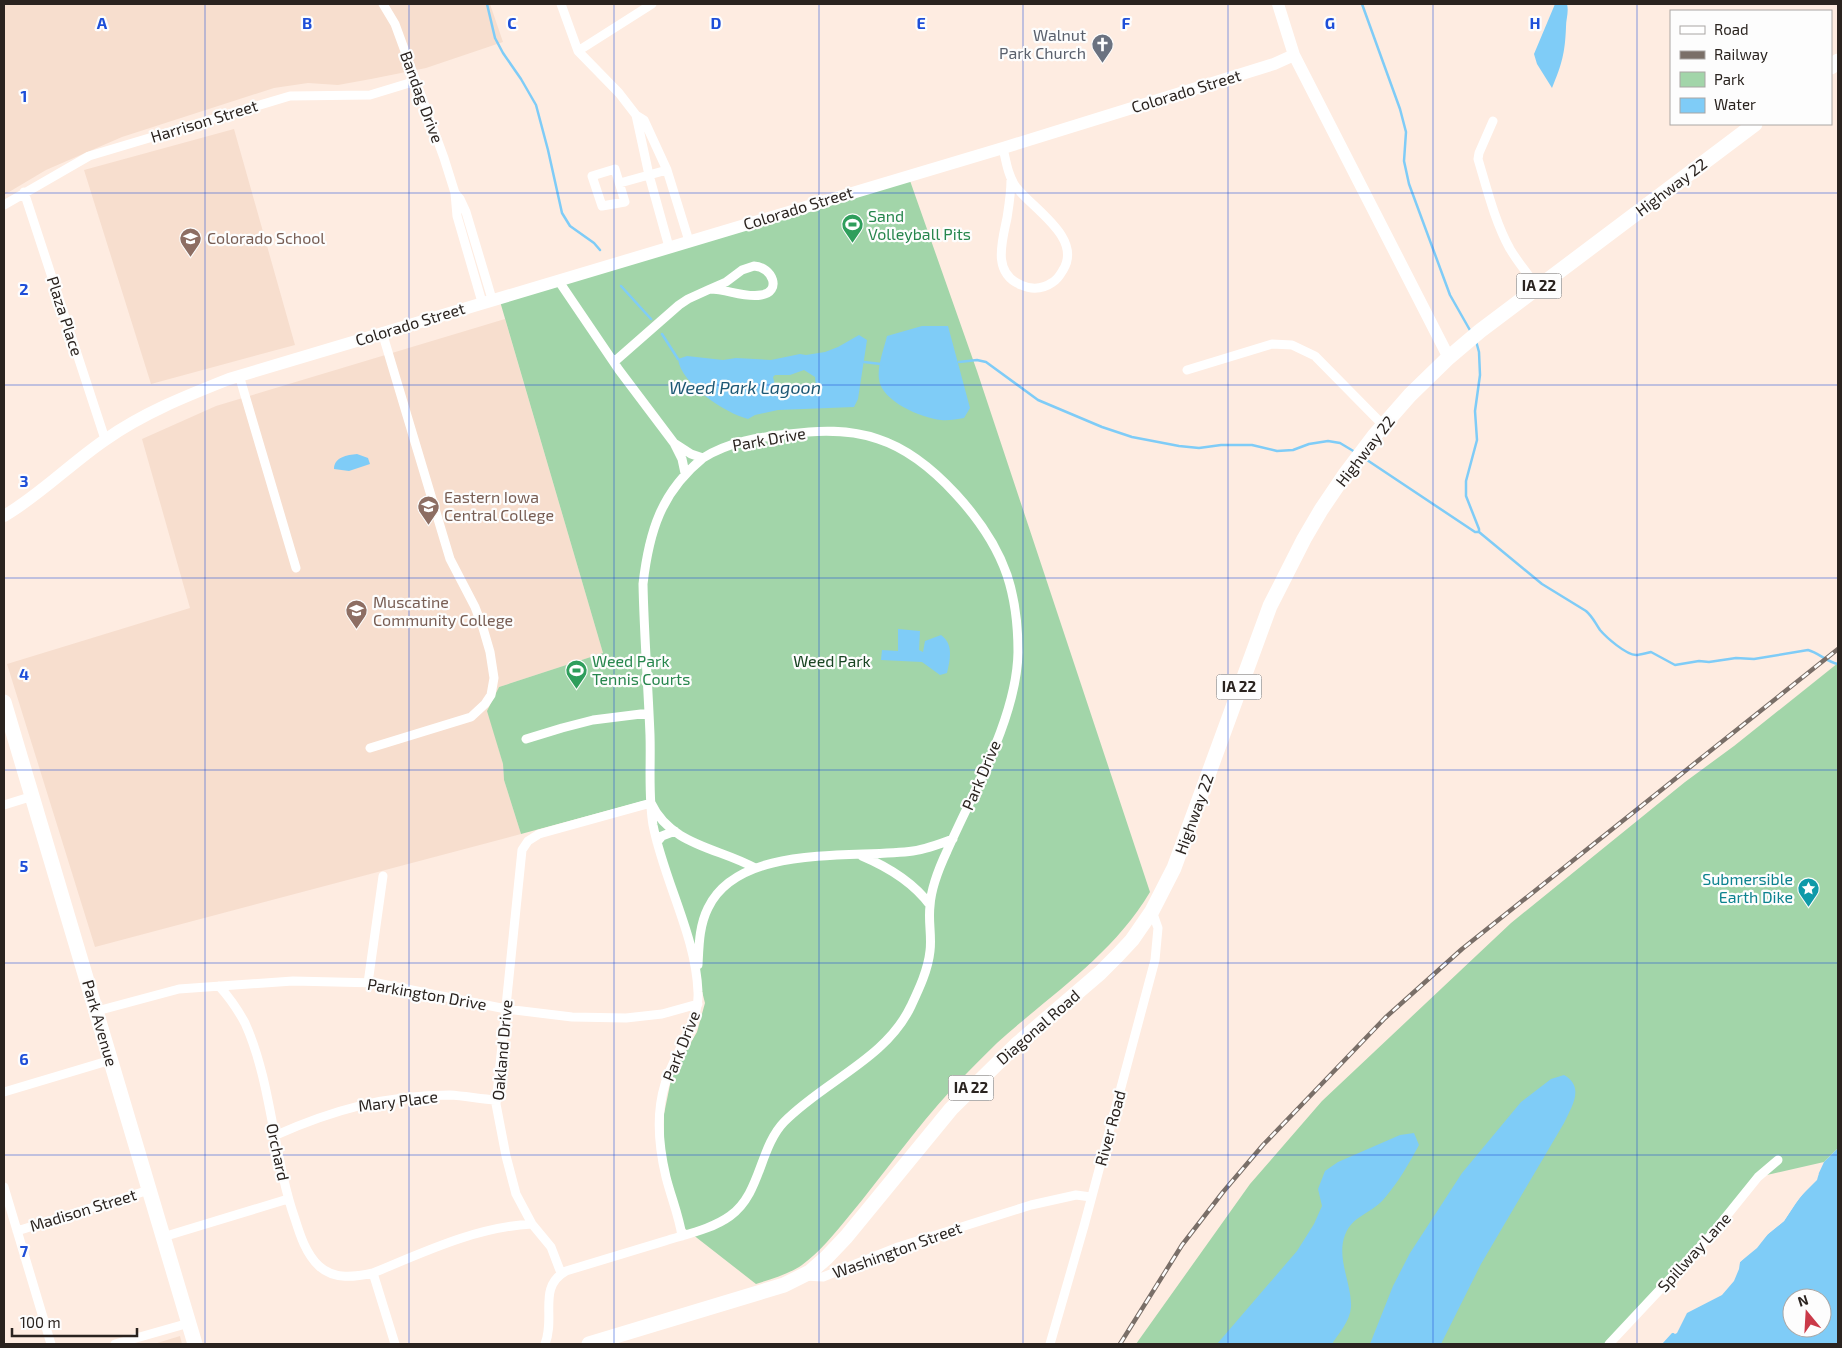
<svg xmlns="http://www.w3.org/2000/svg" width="1842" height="1348" font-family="'Exo 2',sans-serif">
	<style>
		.built { fill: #f7dece }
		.green { fill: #a2d5a9 }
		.water { fill: #7fccf7; fill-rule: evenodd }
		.pier { fill: #feece1 }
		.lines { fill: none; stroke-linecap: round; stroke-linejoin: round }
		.stream { stroke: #7fccf7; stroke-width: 2.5 }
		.street { stroke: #fff; stroke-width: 9 }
		.secondary { stroke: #fff; stroke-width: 12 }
		.primary { stroke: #fff; stroke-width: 15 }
		.rail-casing { stroke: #7a6f68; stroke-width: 4.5 }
		.rail { stroke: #fdfdfd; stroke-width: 2.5; stroke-dasharray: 8; stroke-linecap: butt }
		.grid { fill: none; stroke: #1d4ed8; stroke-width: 1; stroke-opacity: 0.55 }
		.labels { text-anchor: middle; stroke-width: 4.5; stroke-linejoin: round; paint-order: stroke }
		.shield { fill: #fdfdfd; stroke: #696462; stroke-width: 1 }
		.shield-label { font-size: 15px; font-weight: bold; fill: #2a231f }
		.worship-label { font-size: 16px; fill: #5b616d; stroke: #fdfdfd; text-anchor: end }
		.street-label { font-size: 16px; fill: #2a231f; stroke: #fdfdfd }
		.leisure-label { font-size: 16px; fill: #27864d; stroke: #fdfdfd; text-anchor: start }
		.education-label { font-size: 16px; fill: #785e54; stroke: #fdfdfd; text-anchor: start }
		.park-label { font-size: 16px; fill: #184422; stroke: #fdfdfd }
		.culture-label { font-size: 16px; fill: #0d838f; stroke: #fdfdfd; text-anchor: end }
		.water-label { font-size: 18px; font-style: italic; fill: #1c5774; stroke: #fdfdfd }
		.grid-label { font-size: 16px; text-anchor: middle; font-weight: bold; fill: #1d4ed8; stroke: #fdfdfd; stroke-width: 4.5; stroke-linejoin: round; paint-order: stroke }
	</style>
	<rect width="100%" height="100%" fill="#feece1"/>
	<path class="built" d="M4 4H490L503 42 426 68 371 79 338 85 308 83 274 88 122 137 46 170 4 195Z
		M234 129 295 345 151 384 84 170Z
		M505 319 603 653 499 687 488 711 503 764 504 780 521 834 95 947 7 664 190 608 142 439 216 406Z
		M180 1336 182 1344H154Z"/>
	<path class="green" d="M908 175 977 371 1150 892C1112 956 1051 994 997 1043 982 1058 966 1073 952 1089 915 1129 884 1174 849 1216 835 1233 820 1252 802 1265 789 1274 771 1279 756 1284L683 1227 664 1154V1114L672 1075 697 1032 705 1003 691 948 659 847 651 801H643L521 834 504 780 503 764 487 711 499 687 603 653 499 298Z
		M1838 663V1148L1824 1162 1758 1177 1609 1344H1136L1250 1184 1322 1101 1511 923 1685 782 1734 746Z"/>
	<path class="water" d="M1555 4H1567C1569 12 1566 19 1566 27 1565 53 1562 64 1552 88L1537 64 1534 54Z
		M922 326H948L970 408 964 418C957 419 948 421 941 420 921 418 881 401 879 379 877 366 884 349 887 336Z
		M859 335 867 340 858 399 854 407 778 410 755 415 748 419C725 413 681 384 678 359L687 356 723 360 736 358 771 360 800 354 806 355 825 352 838 347ZM804 370 815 377 816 387C803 396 790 394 776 389L773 377 775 375H790Z
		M357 454 368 458 370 464 349 471 334 469C334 457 347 455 357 454Z
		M898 629 920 631 919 650 923 652 925 641 941 635C954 644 950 660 947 673L940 675 922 662 881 660 882 650 898 651Z
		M1564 1075C1585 1087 1572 1106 1564 1123L1481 1264 1441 1344H1370L1393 1286 1410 1253 1462 1173 1521 1102 1551 1079Z
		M1414 1133 1419 1145C1408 1165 1398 1183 1383 1200 1370 1214 1352 1216 1345 1235 1336 1258 1352 1284 1351 1307 1350 1321 1339 1333 1332 1344H1217L1297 1251 1314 1224 1322 1206 1318 1189 1325 1171 1338 1162 1400 1135Z
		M1838 1148V1344H1662L1672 1333H1676L1685 1313 1697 1305 1721 1295 1733 1277 1740 1262 1768 1234 1784 1221 1795 1204 1818 1175 1824 1162ZM1792 1298H1822V1328H1792Z"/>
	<path class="pier" d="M1819 1173 1817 1180 1800 1197 1784 1221 1768 1234 1757 1248 1740 1262 1739 1269 1734 1281 1722 1295 1687 1313 1677 1333 1675 1334 1671 1331 1674 1330 1684 1311 1696 1303 1719 1293 1731 1278 1739 1260 1753 1248 1755 1244 1759 1241 1766 1232 1782 1219 1793 1202Z"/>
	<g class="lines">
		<path class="stream" d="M487 4 495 38 503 53 521 79 536 105 548 150 562 213 570 226 594 243 600 250
			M1362 4 1400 109 1406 132 1404 161 1409 184 1450 295 1471 332
			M621 286 651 319
			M662 334 678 359
			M1476 341 1479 352 1480 375 1475 411 1477 440 1466 481V496L1479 529V532
			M864 362 881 364
			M959 362 977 360 986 362 1038 400 1102 427 1132 437 1179 446 1199 448 1221 445H1252L1277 451 1293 450 1309 444 1328 441 1340 443 1355 452
			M1364 458 1475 532H1479L1542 584 1586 611C1593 617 1595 623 1600 630 1606 637 1626 655 1636 655 1640 655 1646 653 1651 652L1675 665 1699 661 1709 662 1736 658 1754 659 1808 650C1819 653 1827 662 1838 664"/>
		<path class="street" d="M383 4 395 24 444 158 455 193 457 216 482 302
			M561 4 578 51 619 93 636 115 644 120 667 170 689 241
			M578 51 652 4
			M636 115 649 175 669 247
			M1493 121 1479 153 1478 159C1487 189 1495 222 1510 249 1518 262 1528 275 1538 287
			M1003 148C1006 161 1008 176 1016 187 1033 209 1083 238 1063 270 1060 275 1058 279 1053 282 1043 289 1032 290 1021 285 992 273 1002 242 1007 218 1009 205 1011 193 1011 180
			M615 169 625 202 602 206 592 176Z
			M620 183 667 170
			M24 192 105 439
			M455 193 460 199 466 212 492 299
			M4 205 89 156 290 96 370 95 416 81
			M754 266C773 267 782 292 761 295 744 298 727 289 710 289L726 282 742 270Z
			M614 362 679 305 688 299 710 289
			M1187 370 1272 344 1292 345 1315 356 1383 425
			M239 375 296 568
			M674 443 682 459 685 473
			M526 739 562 728 593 720 649 713
			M370 748 471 717 485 704 491 695 494 678 490 652 483 628 475 607 450 559 382 332
			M4 805 33 796
			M657 842 662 836 675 831
			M862 856C888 867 913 882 930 905
			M698 965C699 946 699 926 708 908 739 843 853 859 913 851 927 849 940 844 953 839
			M368 983 383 876
			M219 986C229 997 238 1010 245 1023 272 1083 273 1156 295 1219 300 1235 306 1254 319 1266 334 1280 355 1277 373 1273 424 1252 476 1227 532 1224
			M97 1011 179 989 293 981 377 983 506 1009 572 1017 626 1018 662 1014 698 1004
			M4 1092 111 1060
			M274 1136C332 1110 386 1095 450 1095 465 1096 481 1099 496 1100
			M4 1187 51 1344
			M17 1231 149 1190
			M682 1236C679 1216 671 1197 666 1177 659 1148 656 1113 665 1084 673 1056 700 1021 698 992 696 936 664 881 653 825 648 795 651 765 650 735 648 684 644 634 643 584 649 532 661 492 703 458
			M163 1237 288 1199
			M373 1273 395 1344
			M561 1273 551 1247 532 1224 516 1194 506 1156 496 1104 522 850 528 841 539 834 651 803C671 846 720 848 755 868
			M805 1276 823 1277 898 1247 1031 1205 1076 1195 1091 1197
			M115 1344 189 1323
			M545 1344C556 1317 537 1287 566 1271 599 1261 632 1251 665 1241 687 1234 712 1229 730 1216 761 1194 759 1148 784 1122 824 1081 886 1059 911 1006 919 989 928 970 930 951 932 936 928 921 930 906 931 887 939 868 947 851 973 792 1017 717 1018 652 1018 627 1015 599 1007 575 989 523 931 456 878 439 849 429 819 430 789 434 759 437 728 442 703 458L691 454 674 443 619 370 558 280
			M1050 1344 1084 1226 1155 960 1158 928 1152 911
			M1609 1344 1712 1234 1758 1177 1778 1160"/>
		<path class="secondary" d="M1278 4 1294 55 1449 358
			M4 516C40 495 70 464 105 440 143 413 186 396 229 379L1003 148 1274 64 1294 55"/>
		<path class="primary" d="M1831 67 1838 61
			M4 702 195 1344
			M589 1344 784 1285 810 1272 826 1258 846 1237 951 1109 1016 1045 1100 973 1118 955 1132 940 1152 911 1174 868 1270 606 1304 539 1321 510 1346 473 1374 436 1410 395 1447 359 1480 331 1755 124"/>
		<defs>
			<path id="rail" d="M1120 1344 1182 1245 1223 1192 1263 1145 1385 1018 1462 949 1838 649"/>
		</defs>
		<use href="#rail" class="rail-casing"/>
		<use href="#rail" class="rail"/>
	</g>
	<path class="grid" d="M205 4V1344M409 4V1344M614 4V1344M819 4V1344M1023 4V1344M1228 4V1344M1433 4V1344M1637 4V1344M4 193H1838M4 385H1838M4 578H1838M4 770H1838M4 963H1838M4 1155H1838"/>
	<defs>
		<symbol id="church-pin" viewBox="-11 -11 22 30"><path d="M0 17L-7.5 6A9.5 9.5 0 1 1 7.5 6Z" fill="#6b7280" stroke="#fdfdfd"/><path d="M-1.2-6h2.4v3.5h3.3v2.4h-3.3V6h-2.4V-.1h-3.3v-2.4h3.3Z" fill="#fff"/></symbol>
		<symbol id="stadium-pin" viewBox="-11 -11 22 30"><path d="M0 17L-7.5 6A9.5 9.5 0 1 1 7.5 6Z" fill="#2e9e5b" stroke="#fdfdfd"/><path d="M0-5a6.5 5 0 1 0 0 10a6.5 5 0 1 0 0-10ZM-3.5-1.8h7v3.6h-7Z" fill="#fff"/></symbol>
		<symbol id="school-pin" viewBox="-11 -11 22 30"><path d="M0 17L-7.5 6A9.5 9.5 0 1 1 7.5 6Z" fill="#8d6e63" stroke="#fdfdfd"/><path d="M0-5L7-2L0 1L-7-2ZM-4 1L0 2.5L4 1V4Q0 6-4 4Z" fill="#fff"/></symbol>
		<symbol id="university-pin" viewBox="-11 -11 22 30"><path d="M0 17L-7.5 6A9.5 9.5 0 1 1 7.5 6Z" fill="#8d6e63" stroke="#fdfdfd"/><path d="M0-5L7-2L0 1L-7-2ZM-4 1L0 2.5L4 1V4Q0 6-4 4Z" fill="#fff"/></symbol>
		<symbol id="sight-pin" viewBox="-11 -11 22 30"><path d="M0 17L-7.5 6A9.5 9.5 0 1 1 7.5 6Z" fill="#0f9aa8" stroke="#fdfdfd"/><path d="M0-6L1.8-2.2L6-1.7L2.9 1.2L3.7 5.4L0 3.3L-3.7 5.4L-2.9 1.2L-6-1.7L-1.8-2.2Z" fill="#fff"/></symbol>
	</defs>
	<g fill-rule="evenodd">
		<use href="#church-pin" x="1090" y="32" width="25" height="34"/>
		<use href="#stadium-pin" x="840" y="212" width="25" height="34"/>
		<use href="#school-pin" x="178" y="226" width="25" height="34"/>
		<use href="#school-pin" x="416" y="494" width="25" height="34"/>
		<use href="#university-pin" x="344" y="598" width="25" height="34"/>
		<use href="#stadium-pin" x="564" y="658" width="25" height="34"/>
		<use href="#sight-pin" x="1796" y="876" width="25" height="34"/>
	</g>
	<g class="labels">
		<g class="shield">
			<rect x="1516.5" y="273.5" width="45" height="25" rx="4"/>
			<rect x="1216.5" y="674.5" width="45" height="25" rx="4"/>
			<rect x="948.5" y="1075.5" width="45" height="25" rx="4"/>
		</g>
		<g class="shield-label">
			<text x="1539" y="291">IA 22</text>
			<text x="1239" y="692">IA 22</text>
			<text x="971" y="1093">IA 22</text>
		</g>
		<g class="worship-label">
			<text x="1086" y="41">Walnut<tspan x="1086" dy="18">Park Church</tspan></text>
		</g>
		<g class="street-label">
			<text transform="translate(1186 91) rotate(-17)" y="6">Colorado Street</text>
			<text transform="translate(422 97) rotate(70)" y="6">Bandag Drive</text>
			<text transform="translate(204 121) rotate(-17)" y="6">Harrison Street</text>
			<text transform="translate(1671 187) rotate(-37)" y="6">Highway 22</text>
			<text transform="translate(798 208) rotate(-17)" y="6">Colorado Street</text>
			<text transform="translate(65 316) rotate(72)" y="6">Plaza Place</text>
			<text transform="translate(410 324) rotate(-17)" y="6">Colorado Street</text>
			<text transform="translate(769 439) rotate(-10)" y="6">Park Drive</text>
			<text transform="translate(1365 451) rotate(-52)" y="6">Highway 22</text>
			<text transform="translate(981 775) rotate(-67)" y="6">Park Drive</text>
			<text transform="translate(1194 814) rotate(-70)" y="6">Highway 22</text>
			<text transform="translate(427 994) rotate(10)" y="6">Parkington Drive</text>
			<text transform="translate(100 1023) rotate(74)" y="6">Park Avenue</text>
			<text transform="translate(1038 1027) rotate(-41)" y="6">Diagonal Road</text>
			<text transform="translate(681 1046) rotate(-68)" y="6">Park Drive</text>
			<text transform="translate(502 1050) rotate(-85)" y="6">Oakland Drive</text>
			<text transform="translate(398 1101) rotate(-7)" y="6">Mary Place</text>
			<text transform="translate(1110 1128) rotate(-75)" y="6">River Road</text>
			<text transform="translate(278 1152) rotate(78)" y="6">Orchard</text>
			<text transform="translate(83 1210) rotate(-17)" y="6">Madison Street</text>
			<text transform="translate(897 1250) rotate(-20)" y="6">Washington Street</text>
			<text transform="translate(1694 1252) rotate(-48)" y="6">Spillway Lane</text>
		</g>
		<g class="leisure-label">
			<text x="868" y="222">Sand<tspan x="868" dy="18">Volleyball Pits</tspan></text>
			<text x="592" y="667">Weed Park<tspan x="592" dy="18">Tennis Courts</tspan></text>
		</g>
		<g class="education-label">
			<text x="207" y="244">Colorado School</text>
			<text x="444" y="503">Eastern Iowa<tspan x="444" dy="18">Central College</tspan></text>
			<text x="373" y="608">Muscatine<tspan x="373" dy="18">Community College</tspan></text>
		</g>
		<g class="park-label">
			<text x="832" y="667">Weed Park</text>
		</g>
		<g class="culture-label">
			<text x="1793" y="885">Submersible<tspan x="1793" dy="18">Earth Dike</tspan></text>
		</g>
		<g class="water-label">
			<text x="745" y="394">Weed Park Lagoon</text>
		</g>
	</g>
	<g class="grid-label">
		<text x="102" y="29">A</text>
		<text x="307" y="29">B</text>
		<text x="512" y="29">C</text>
		<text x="716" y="29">D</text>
		<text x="921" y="29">E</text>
		<text x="1126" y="29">F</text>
		<text x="1330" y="29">G</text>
		<text x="1535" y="29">H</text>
		<text x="24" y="102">1</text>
		<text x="24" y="295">2</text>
		<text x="24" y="487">3</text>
		<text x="24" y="680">4</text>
		<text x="24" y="872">5</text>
		<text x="24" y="1065">6</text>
		<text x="24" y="1257">7</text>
	</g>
	<rect width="1842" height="1348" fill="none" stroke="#2a231f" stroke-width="10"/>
	<rect x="1670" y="10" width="162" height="115" fill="#fdfdfd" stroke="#a9a6a4"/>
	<rect x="1680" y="26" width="25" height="8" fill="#ffffff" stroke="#a9a6a4"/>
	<text x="1714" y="35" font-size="15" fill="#2a231f">Road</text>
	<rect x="1680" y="51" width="25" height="8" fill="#7a6f68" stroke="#a9a6a4"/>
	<text x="1714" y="60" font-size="15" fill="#2a231f">Railway</text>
	<rect x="1680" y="72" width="25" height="15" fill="#a2d5a9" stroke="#a9a6a4"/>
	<text x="1714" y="85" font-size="15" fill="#2a231f">Park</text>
	<rect x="1680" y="98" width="25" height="15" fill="#7fccf7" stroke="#a9a6a4"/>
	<text x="1714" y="110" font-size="15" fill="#2a231f">Water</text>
	<g transform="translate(1807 1313) rotate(342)"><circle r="24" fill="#fdfdfd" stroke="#a9a6a4"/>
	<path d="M0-4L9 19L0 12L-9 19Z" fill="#ca3a49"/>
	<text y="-8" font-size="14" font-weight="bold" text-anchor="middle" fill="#2a231f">N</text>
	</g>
	<path d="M12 1328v8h125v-8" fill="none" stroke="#2a231f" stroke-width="2.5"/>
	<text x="20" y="1328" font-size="15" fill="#2a231f" stroke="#fdfdfd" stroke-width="4" paint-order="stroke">100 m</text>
</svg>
